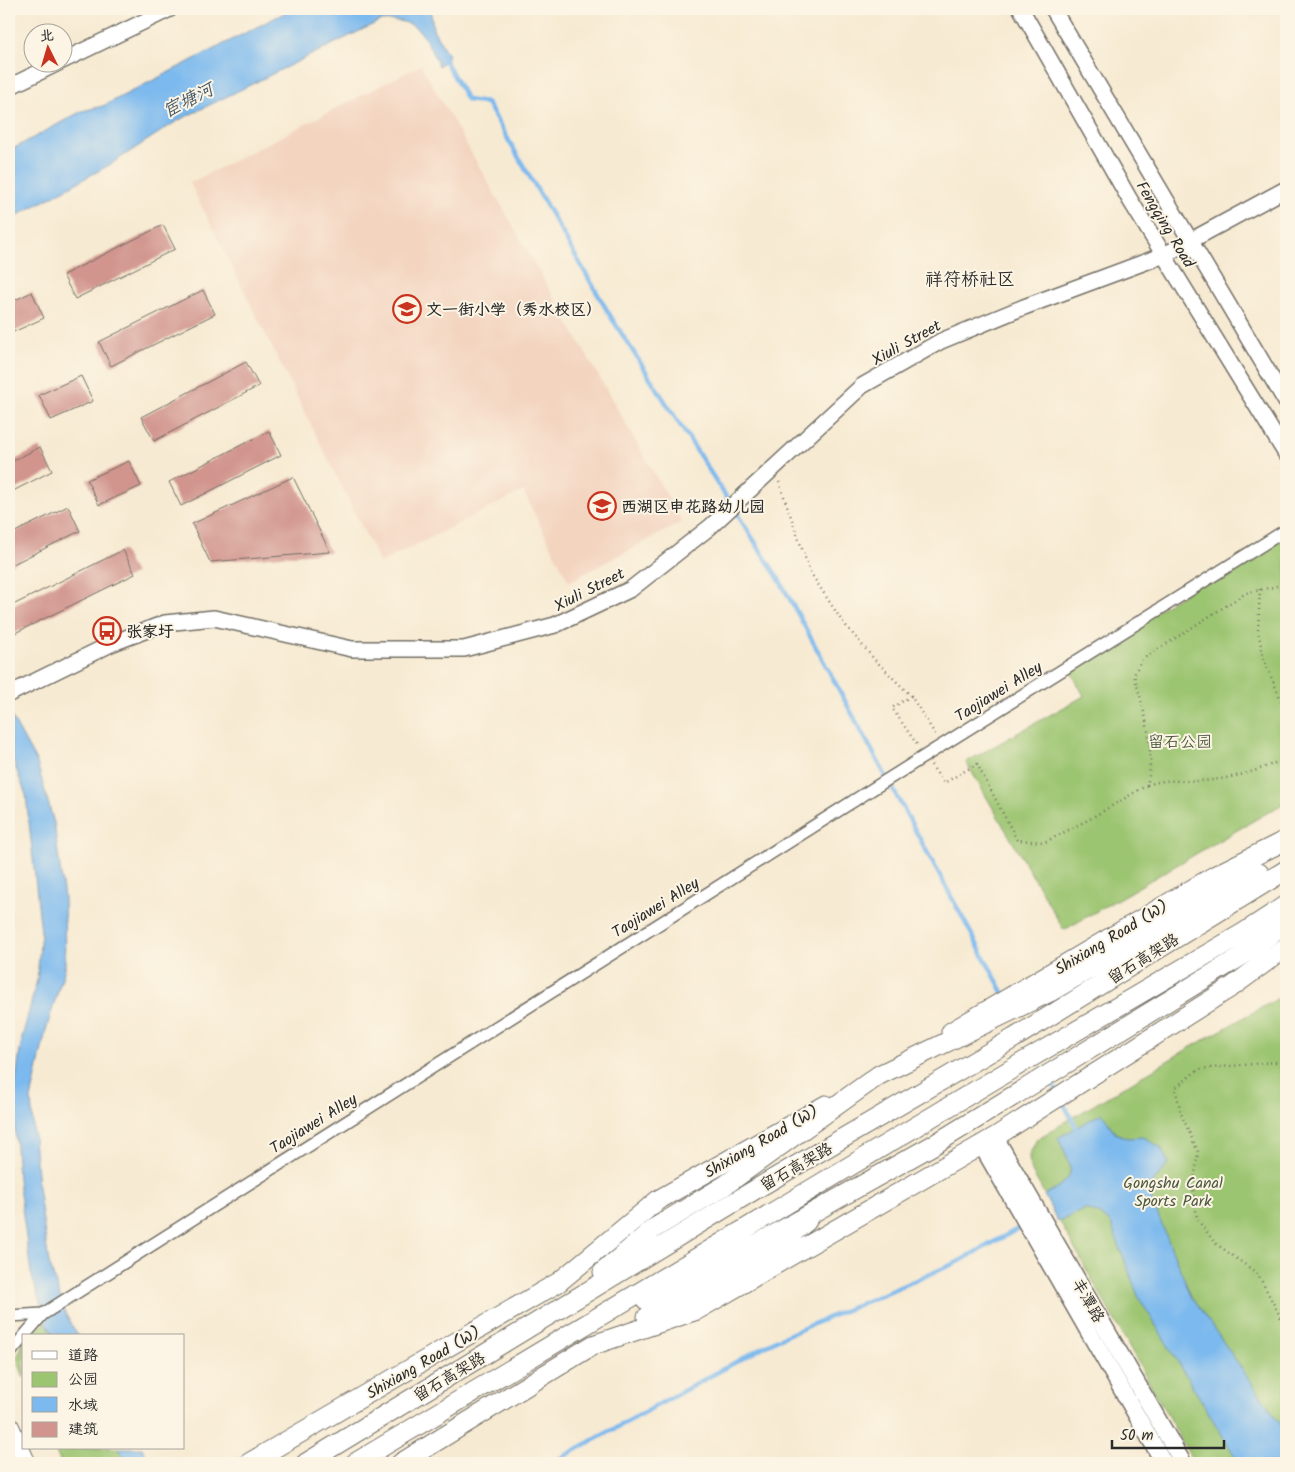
<svg xmlns="http://www.w3.org/2000/svg" width="1295" height="1472" font-family="Kalam,'LXGW WenKai TC',sans-serif">
	<style>
		.built { fill: #f3d4bf }
		.green { fill: #9cc571; stroke: #64784e }
		.water { fill: #7bb9ee; stroke: #53728c }
		.lines { fill: none; stroke-linecap: round; stroke-linejoin: round }
		.stream { stroke: #7bb9ee; stroke-width: 4.5 }
		.building { fill: #d1958e }
		.minor-casing { stroke: #726e65; stroke-width: 14 }
		.tertiary-casing { stroke: #726e65; stroke-width: 18 }
		.secondary-casing { stroke: #726e65; stroke-width: 19 }
		.primary-casing { stroke: #726e65; stroke-width: 21 }
		.trunk-casing { stroke: #726e65; stroke-width: 21 }
		.path { stroke: #726e65; stroke-width: 2.5; stroke-dasharray: 1 4; stroke-linecap: butt }
		.minor { stroke: #fff; stroke-width: 11 }
		.tertiary { stroke: #fff; stroke-width: 15 }
		.secondary { stroke: #fff; stroke-width: 16 }
		.primary { stroke: #fff; stroke-width: 19 }
		.trunk { stroke: #fff; stroke-width: 19 }
		.minor-bridge-casing { stroke: #726e65; stroke-width: 14; stroke-linecap: butt }
		.minor-bridge { stroke: #fff; stroke-width: 11 }
		.labels { text-anchor: middle; stroke-width: 4; stroke-linejoin: round; paint-order: stroke }
		.street-label { font-size: 16px; fill: #2b2b2b; stroke: #fcf5e5 }
		.poi-label { font-size: 16px; font-weight: bold; fill: #2b2b2b; stroke: #fcf5e5; text-anchor: start }
		.park-label { font-size: 16px; fill: #4d5940; stroke: #fcf5e5 }
		.water-label { font-size: 18px; font-style: italic; fill: #435666; stroke: #fcf5e5 }
		.neighbourhood-label { font-size: 18px; fill: #2b2b2b; stroke: #fcf5e5 }
	</style>
	<rect width="100%" height="100%" fill="#fcf5e5"/>
	<filter id="ink" filterUnits="userSpaceOnUse"><feTurbulence type="fractalNoise" baseFrequency=".02" numOctaves="2"/><feDisplacementMap in="SourceGraphic" scale="10" xChannelSelector="R" yChannelSelector="G"/><feConvolveMatrix kernelMatrix="1 2 1 2 8 2 1 2 1" color-interpolation-filters="sRGB"/></filter>
	<filter id="wash" filterUnits="userSpaceOnUse"><feTurbulence type="fractalNoise" baseFrequency=".0096" numOctaves="4" result="noise"/><feDisplacementMap in="SourceGraphic" scale="20" xChannelSelector="R" yChannelSelector="G"/><feGaussianBlur stdDeviation="1.12" result="paint"/><feColorMatrix in="noise" values="0 0 0 0 0 0 0 0 0 0 0 0 0 0 0 0 0 1.4 0 .05"/><feComposite in="paint" operator="in"/></filter>
	<g filter="url(#wash)">
		<rect width="100%" height="100%" fill="#f7ead2"/>
		<path class="built" d="M421 65 682 522 569 582 523 491 380 563 190 183Z"/>
		<path class="green" d="M1286 527V802L1064 930 966 762 1084 696 1069 668Z
			M1286 994V1463H1194L1030 1168 1029 1155 1037 1139 1184 1051Z
			M46 1322 54 1336H27Z
			M24 1340V1378L17 1358Z
			M54 1448H119L126 1463H61Z"/>
		<path class="water" d="M292 9H433L431 12 433 29 449 57 439 66C422 33 421 18 380 21L177 121 111 164 9 220V151L82 111 103 106Z
			M9 712 37 763 54 823 64 898 65 968 46 1030 31 1099 38 1187 49 1263 66 1315 78 1336H54L46 1322 31 1273 18 1179 13 1099 22 1038 37 980 41 932 26 795 9 750Z
			M1102 1113 1115 1133 1129 1138 1144 1137 1161 1148 1169 1164 1154 1181 1151 1198 1191 1296 1286 1432V1463H1239L1138 1296 1111 1224 1101 1215 1085 1209 1058 1222 1044 1195C1080 1176 1073 1171 1058 1138Z
			M119 1448H142L150 1463H126Z"/>
		<g class="lines">
			<path class="stream" d="M442 55 467 100 487 103 611 317 780 581 1004 994
				M1050 1078 1058 1093
				M1062 1100 1079 1133
				M552 1463 776 1340 958 1262 1023 1226"/>
		</g>
		<g id="blocks">
			<path class="building" d="M163 225 175 249 75 299 63 275Z
				M203 290 215 314 111 366 99 342Z
				M32 292 44 318 9 334V303Z
				M246 362 259 386 154 441 141 417Z
				M81 376 93 401 51 420 39 395Z
				M269 431 281 455 181 506 169 482Z
				M40 447 52 471 9 493V463Z
				M129 461 141 486 99 505 87 480Z
				M293 477 330 552 210 562 192 524Z
				M68 506 80 531 9 566V535Z
				M123 550 135 574 15 633 9 620V607Z"/>
		</g>
	</g>
	<g filter="url(#ink)">
		<use href="#blocks" fill-opacity="0" stroke="#726e65" stroke-width="1"/>
		<g class="lines">
			<defs>
				<path id="minor" d="M936 749 1286 530
					M9 1316 43 1314
					M24 1336 43 1314 76 1293 855 800
					M9 1354 24 1336"/>
				<path id="tertiary" d="M1021 9 1130 200 1286 454
					M1053 9 1286 402
					M62 61 170 9
					M9 87 60 62
					M9 694 113 643 165 623 214 618 352 649H464L555 625 631 589 710 527 862 386 941 341 1024 307 1164 255 1286 189"/>
				<path id="secondary" d="M995 1137 1183 1463
					M981 1144 1164 1463"/>
				<path id="primary" d="M951 1032 1216 875 1286 840
					M647 1317C702 1289 761 1261 807 1221
					M9 1426 26 1463
					M249 1463 559 1282 658 1200 826 1105
					M401 1463 593 1345 697 1310 995 1137 1233 986 1286 947"/>
				<path id="trunk" d="M603 1272 653 1229 724 1186 879 1075 1050 992 1221 892 1259 873
					M646 1300 700 1276 935 1144 1253 949 1286 922
					M306 1463 756 1189 1014 1038 1286 870
					M355 1463 1025 1061 1245 932 1286 905"/>
			</defs>
			<use href="#minor" class="minor-casing"/>
			<use href="#tertiary" class="tertiary-casing"/>
			<use href="#secondary" class="secondary-casing"/>
			<use href="#primary" class="primary-casing"/>
			<use href="#trunk" class="trunk-casing"/>
			<path class="path" d="M779 482 810 572 842 621 874 659 911 696 935 734
				M1260 589 1258 631 1264 660 1286 712
				M911 696 892 708 918 746
				M931 765 944 783 977 764 1017 840 1045 842 1088 820 1147 785C1156 749 1144 710 1134 675L1141 660 1246 593 1282 585 1286 570
				M1147 785C1165 779 1174 781 1193 781 1226 781 1257 772 1286 758
				M1286 1061 1199 1069 1175 1088 1182 1116 1198 1152 1193 1188 1197 1219 1215 1243 1258 1274 1282 1320 1286 1336"/>
			<use href="#minor" class="minor"/>
			<use href="#tertiary" class="tertiary"/>
			<use href="#secondary" class="secondary"/>
			<use href="#primary" class="primary"/>
			<use href="#trunk" class="trunk"/>
			<defs>
				<path id="minor-bridge" d="M855 800 936 749"/>
			</defs>
			<use href="#minor-bridge" class="minor-bridge-casing"/>
			<use href="#minor-bridge" class="minor-bridge"/>
		</g>
	</g>
	<defs>
		<symbol id="school-ring" viewBox="-11 -11 22 22"><circle r="9.5" fill="#fcf5e5" stroke="#c8321e" stroke-width="1.5"/><path d="M0-5L7-2L0 1L-7-2ZM-4 1L0 2.5L4 1V4Q0 6-4 4Z" fill="#c8321e"/></symbol>
		<symbol id="bus-ring" viewBox="-11 -11 22 22"><circle r="9.5" fill="#fcf5e5" stroke="#c8321e" stroke-width="1.5"/><path d="M-5-6H5V4H4V6H2V4H-2V6H-4V4H-5ZM-3.5-4V0h7V-4ZM-3.5 1.2v1.5H-2V1.2ZM2 1.2v1.5H3.5V1.2Z" fill="#c8321e"/></symbol>
	</defs>
	<g fill-rule="evenodd">
		<use href="#school-ring" x="391" y="293" width="32" height="32"/>
		<use href="#school-ring" x="586" y="490" width="32" height="32"/>
		<use href="#bus-ring" x="91" y="615" width="32" height="32"/>
	</g>
	<g class="labels">
		<g class="street-label">
			<text transform="translate(1166 224) rotate(59)" y="6">Fengqing Road</text>
			<text transform="translate(906 342) rotate(-29)" y="6">Xiuli Street</text>
			<text transform="translate(589 589) rotate(-27)" y="6">Xiuli Street</text>
			<text transform="translate(998 691) rotate(-32)" y="6">Taojiawei Alley</text>
			<text transform="translate(655 907) rotate(-32)" y="6">Taojiawei Alley</text>
			<text transform="translate(1111 937) rotate(-31)" y="6">Shixiang Road (W)</text>
			<text transform="translate(1143 958) rotate(-32)" y="6">留石高架路</text>
			<text transform="translate(313 1123) rotate(-32)" y="6">Taojiawei Alley</text>
			<text transform="translate(761 1141) rotate(-30)" y="6">Shixiang Road (W)</text>
			<text transform="translate(796 1166) rotate(-30)" y="6">留石高架路</text>
			<text transform="translate(1089 1300) rotate(60)" y="6">丰潭路</text>
			<text transform="translate(423 1362) rotate(-30)" y="6">Shixiang Road (W)</text>
			<text transform="translate(449 1376) rotate(-31)" y="6">留石高架路</text>
		</g>
		<g class="poi-label">
			<text x="426" y="315">文一街小学（秀水校区）</text>
			<text x="621" y="512">西湖区申花路幼儿园</text>
			<text x="126" y="637">张家圩</text>
		</g>
		<g class="park-label">
			<text x="1180" y="747">留石公园</text>
			<text x="1173" y="1188">Gongshu Canal<tspan x="1173" dy="18">Sports Park</tspan></text>
		</g>
		<g class="water-label">
			<text transform="translate(188 100) rotate(-27)" y="6">宦塘河</text>
		</g>
		<g class="neighbourhood-label">
			<text x="970" y="285">祥符桥社区</text>
		</g>
	</g>
	<rect width="1295" height="1472" fill="none" stroke="#fcf5e5" stroke-width="30"/>
	<rect x="22" y="1334" width="162" height="115" fill="#fcf5e5" stroke="#a8a49b"/>
	<rect x="32" y="1351" width="25" height="8" fill="#ffffff" stroke="#a8a49b"/>
	<text x="68" y="1360" font-size="15" fill="#2b2b2b">道路</text>
	<rect x="32" y="1372" width="25" height="15" fill="#9cc571" stroke="#a8a49b"/>
	<text x="68" y="1384" font-size="15" fill="#2b2b2b">公园</text>
	<rect x="32" y="1397" width="25" height="15" fill="#7bb9ee" stroke="#a8a49b"/>
	<text x="68" y="1410" font-size="15" fill="#2b2b2b">水域</text>
	<rect x="32" y="1422" width="25" height="15" fill="#d1958e" stroke="#a8a49b"/>
	<text x="68" y="1434" font-size="15" fill="#2b2b2b">建筑</text>
	<g transform="translate(48 48) rotate(355)"><circle r="24" fill="#fcf5e5" stroke="#a8a49b"/>
	<path d="M0-4L9 19L0 12L-9 19Z" fill="#c8321e"/>
	<text y="-8" font-size="14" font-weight="bold" text-anchor="middle" fill="#2b2b2b">北</text>
	</g>
	<path d="M1112 1440v8h112v-8" fill="none" stroke="#2b2b2b" stroke-width="2.5"/>
	<text x="1120" y="1440" font-size="15" fill="#2b2b2b" stroke="#fcf5e5" stroke-width="4" paint-order="stroke">50 m</text>
</svg>
